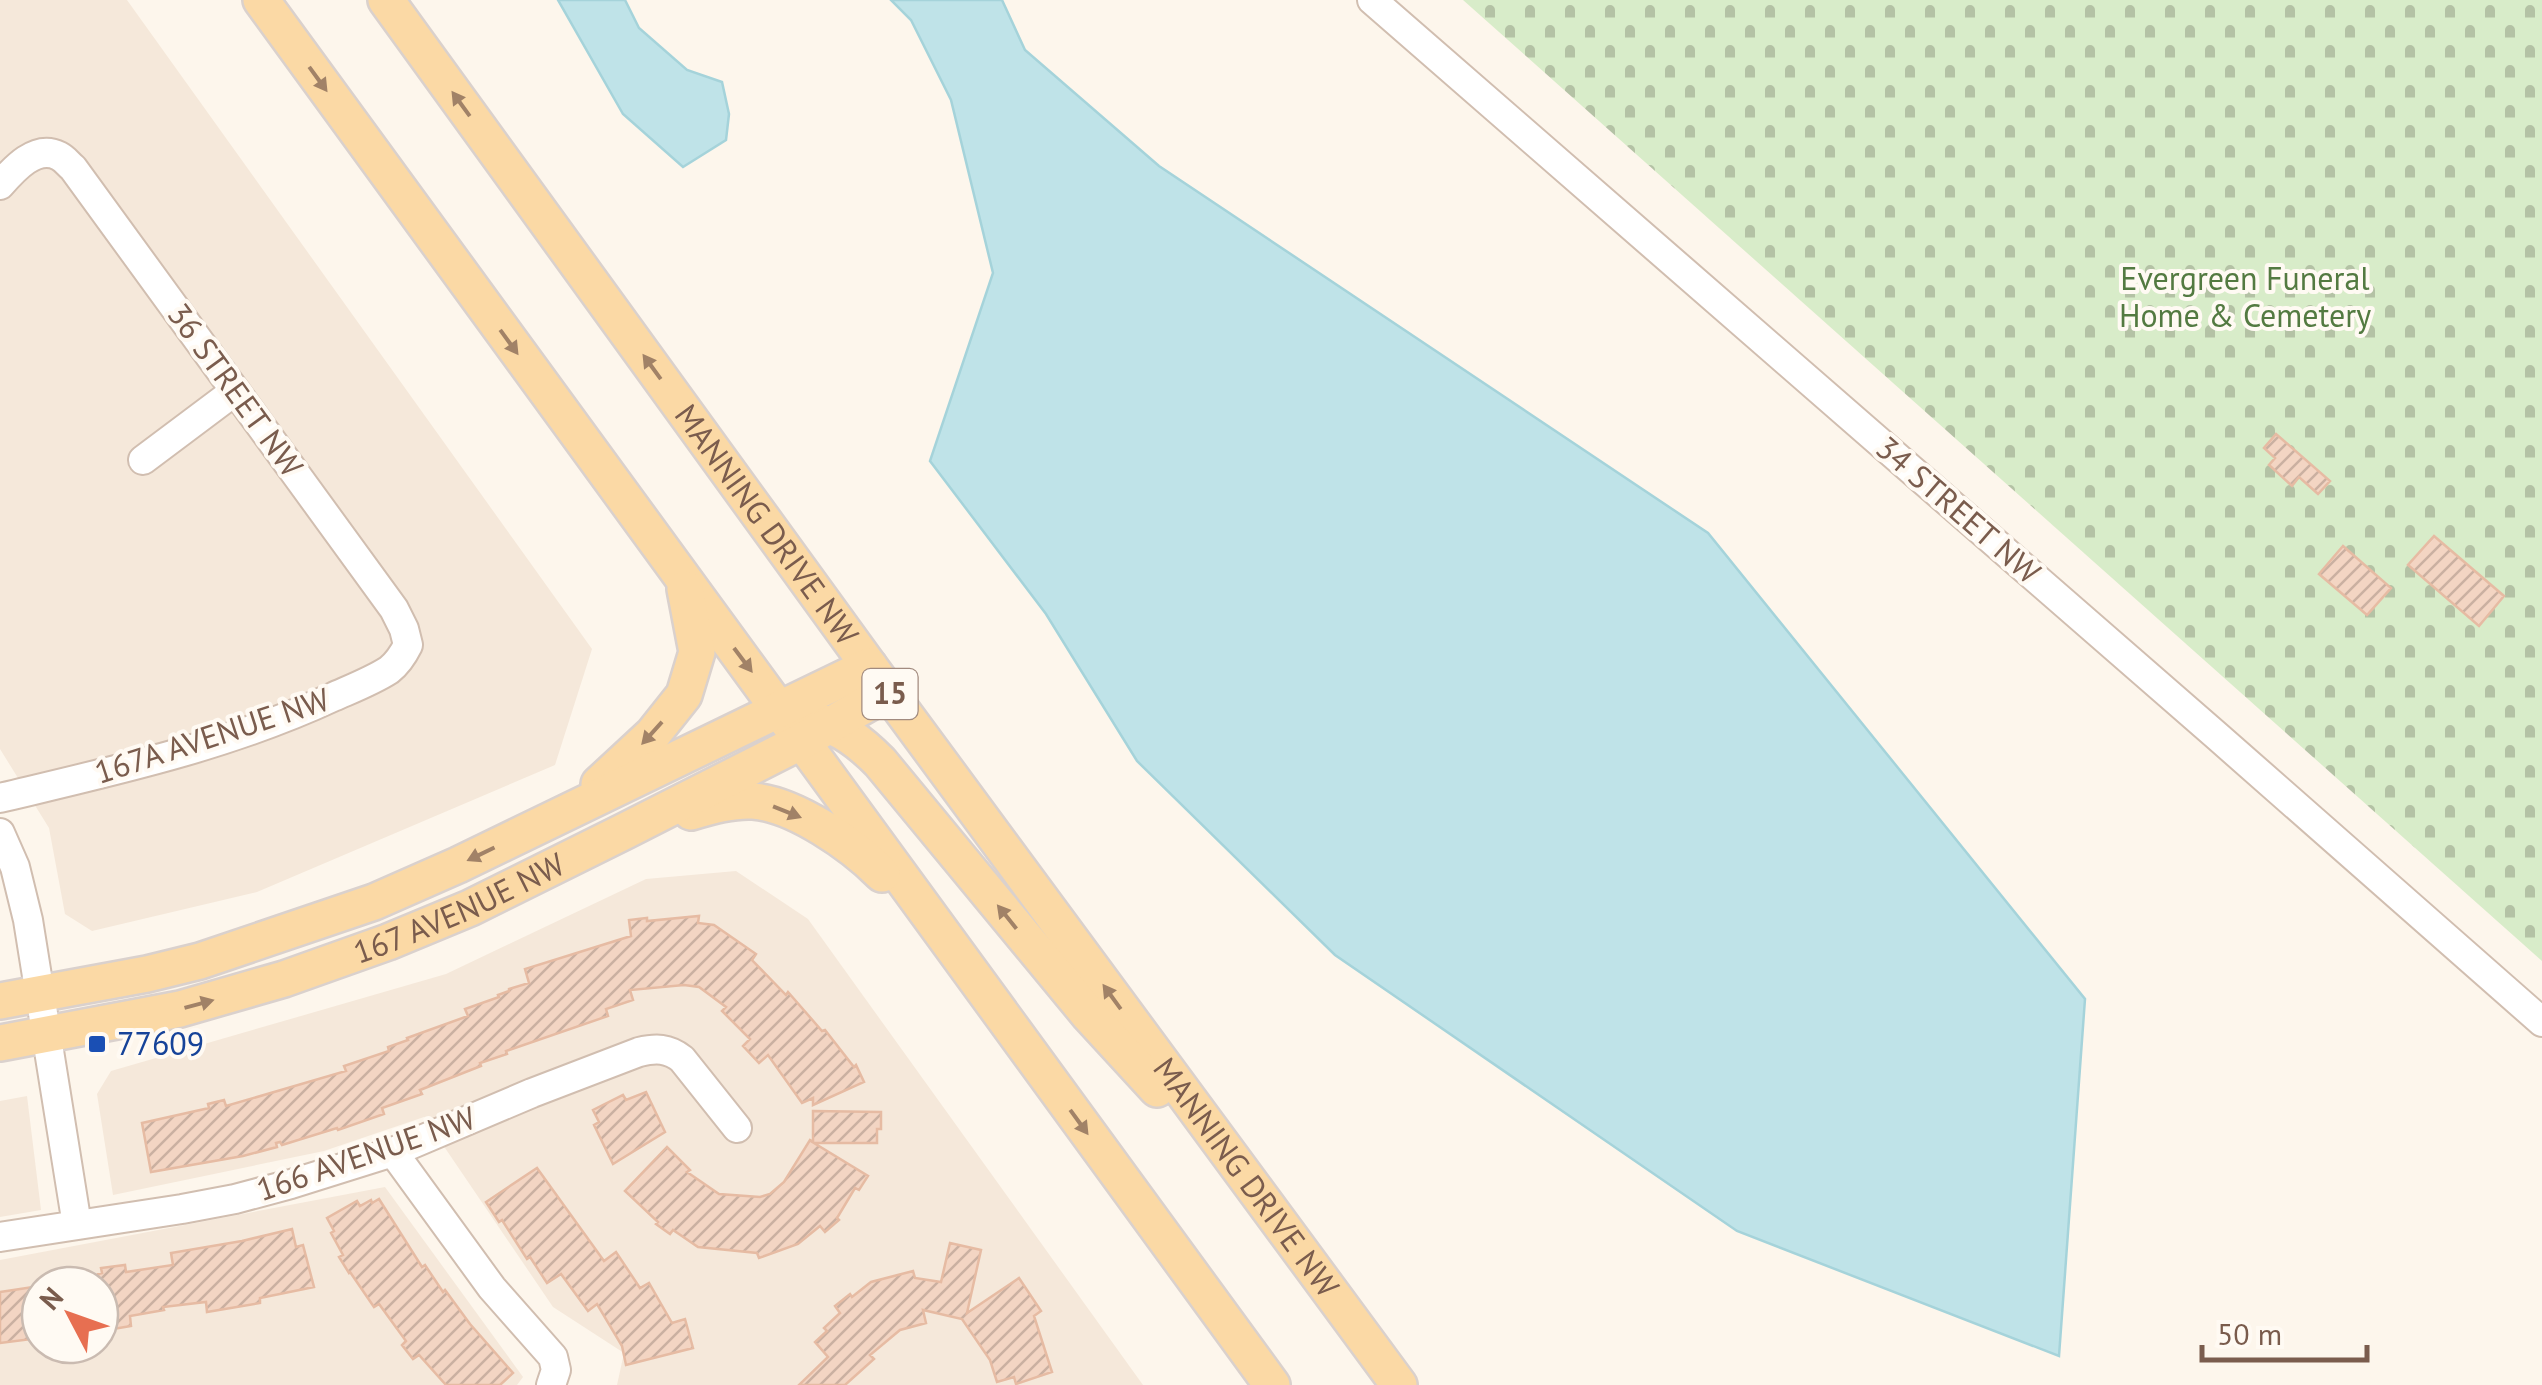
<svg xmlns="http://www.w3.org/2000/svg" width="2542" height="1385" font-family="'PT Sans',sans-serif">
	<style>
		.residential { fill: #f5e8da; fill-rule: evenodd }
		.cemetery { fill: url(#cemetery-stones) }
		.water { fill: #bfe3e8; stroke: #a5d3da; stroke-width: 2.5 }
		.building { fill: url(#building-hatch); stroke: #e6bba3; stroke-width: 2.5 }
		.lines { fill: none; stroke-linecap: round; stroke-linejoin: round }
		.minor-casing { stroke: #d1beb0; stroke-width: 32 }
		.major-casing { stroke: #dad1cd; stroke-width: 40 }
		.minor { stroke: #fff; stroke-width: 28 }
		.major { stroke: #fbd9a5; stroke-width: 35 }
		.oneway { fill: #a18267 }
		.transit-dot { fill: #1a4fb4; stroke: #fffaf3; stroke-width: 4 }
		.labels { text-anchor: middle; stroke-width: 8; stroke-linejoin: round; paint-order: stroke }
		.shield { fill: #fffaf3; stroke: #a28b7f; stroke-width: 2.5 }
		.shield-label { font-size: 30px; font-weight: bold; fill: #7a5c4d }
		.park-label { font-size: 32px; fill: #537a41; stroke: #fffaf3 }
		.street-label { font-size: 32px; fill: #7a5c4d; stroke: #fffaf3 }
		.transit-label { font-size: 32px; fill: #164399; stroke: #fffaf3; text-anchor: start }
	</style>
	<defs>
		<pattern id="cemetery-stones" width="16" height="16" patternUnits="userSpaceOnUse" patternTransform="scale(2.5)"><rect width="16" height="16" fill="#d8ecc9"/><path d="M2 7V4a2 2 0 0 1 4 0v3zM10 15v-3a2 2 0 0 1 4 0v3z" fill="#b4c2a5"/></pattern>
		<pattern id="building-hatch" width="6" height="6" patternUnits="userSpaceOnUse" patternTransform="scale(2.5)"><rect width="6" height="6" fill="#f3d5c3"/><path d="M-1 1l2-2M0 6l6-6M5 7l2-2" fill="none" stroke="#cab0a1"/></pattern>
	</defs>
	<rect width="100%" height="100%" fill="#fdf6ec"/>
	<path class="residential" d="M0 0H127L592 649 555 765 257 892 92 931 65 914 49 828 0 749Z
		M736 871 808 919 1143 1385H617L624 1353 553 1307 424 1117 324 1151 113 1195 97 1094 111 1071 446 974 646 879Z
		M27 1096 41 1210 0 1217V1101Z
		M385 1187 523 1377 517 1385H0V1260ZM40 1285H100V1345H40Z"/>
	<path class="cemetery" d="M1463 0H2542V961Z"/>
	<path class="water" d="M558 0H625L639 28 687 70 722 82 729 114 726 140 683 167 623 114Z
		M891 0H1002L1025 50 1159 166 1708 533 2085 999 2059 1356 1737 1231 1335 955 1137 761 1046 614 930 461 993 273 951 100 911 20Z"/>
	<path class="building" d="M2276 434 2330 481 2318 494 2299 477 2292 486 2269 465 2275 458 2264 448Z
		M2434 536 2504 596 2479 626 2408 565Z
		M2343 546 2391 588 2367 615 2319 574Z
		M699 916 698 923 714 925 756 954 752 960 786 995 788 992 822 1031 825 1030 854 1067 856 1065 864 1082 813 1105V1098L802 1103 768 1055 759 1063 743 1046 750 1039 722 1011 726 1007 699 987 684 985 630 990 633 1000 606 1009 608 1016 506 1051 507 1054 480 1063 481 1066 420 1090 422 1094 382 1108 384 1114 338 1130 337 1128 282 1145 280 1142 276 1143 277 1147 243 1156 151 1172 142 1123 209 1108 208 1104 224 1100 226 1106 346 1071 344 1066 389 1051 388 1047 408 1040 407 1038 468 1016 465 1009 499 997 498 995 509 991V989L529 983 525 969 631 936 629 920 647 918V921Z
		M646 1092 665 1132 613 1164 594 1125 599 1122 593 1110 623 1095 626 1100Z
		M813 1111 881 1112V1129H877V1143H814L868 1176 859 1190 855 1188 837 1218 839 1220 825 1232 820 1226 798 1244 759 1258 757 1253 698 1247 673 1230 670 1234 656 1224 658 1222 625 1191 667 1147 690 1170 687 1172 719 1194 760 1197 770 1194 784 1182 810 1140 813 1142Z
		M537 1168 604 1261 616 1252 640 1288 649 1283 672 1323 685 1319 693 1348 626 1365 622 1346 597 1304 588 1311 561 1274 547 1283 530 1257 527 1259 502 1220 499 1222 486 1202Z
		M379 1199 422 1267 425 1265 443 1292 445 1290 470 1324 513 1373 500 1385H446L419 1355 413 1359 402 1345 406 1341 379 1304 374 1307 350 1272 349 1273 339 1257 343 1255 331 1233 334 1231 327 1218 357 1201 360 1206 371 1200 372 1203Z
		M292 1229 296 1247 303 1245 314 1287 260 1298V1303L207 1312 206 1302 163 1307 164 1310 130 1316 131 1326 113 1329 112 1322 105 1324 98 1274 102 1273 101 1268 125 1265 126 1272 173 1265 171 1253 242 1241Z
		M950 1243 981 1250 967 1313 1019 1278 1041 1311 1034 1316 1052 1372 1016 1384 1014 1377 997 1382 990 1360 962 1319 923 1310 926 1323 900 1330 870 1355 874 1359 845 1385H799L828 1357 815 1342 827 1331 824 1328 840 1313 835 1306 850 1294 852 1297 871 1282 913 1271 915 1278 941 1282Z
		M40 1286V1338L0 1343V1292Z"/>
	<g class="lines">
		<defs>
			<path id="minor" d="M1372 0 2217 736 2542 1022
				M0 185C14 169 36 144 59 156 65 159 68 164 73 168L394 609 404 629 408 645C403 655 398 663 389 670 372 681 351 689 333 697 228 746 113 771 0 798
				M143 460 235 391
				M0 833 15 867 28 920 77 1225
				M393 1152 492 1288 553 1357 556 1370 551 1385
				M0 1237 182 1209 235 1199 291 1184 393 1152 532 1093 639 1052C656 1048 668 1048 682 1059L737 1128"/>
			<g id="major">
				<path d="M261 0 1272 1385"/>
				<path id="s1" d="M386 0 869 666 1399 1385"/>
				<path d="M814 720C842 728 860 742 880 762L1089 1015 1157 1089"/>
				<path d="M599 784 653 734 684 695 697 652 685 589"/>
				<path d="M691 812C711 806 732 800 753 801 795 804 853 845 882 874"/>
				<path d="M0 1001 147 974 200 961 374 902 458 865 869 666"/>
				<path id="s2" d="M0 1043 180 1009 284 979 388 942 470 908 625 831 802 741 888 692"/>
			</g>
		</defs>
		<use href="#minor" class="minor-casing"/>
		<use href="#major" class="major-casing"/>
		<use href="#minor" class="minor"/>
		<use href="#major" class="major"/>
	</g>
	<defs><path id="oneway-solid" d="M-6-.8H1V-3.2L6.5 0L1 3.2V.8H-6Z" transform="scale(2.5)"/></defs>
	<g class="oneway">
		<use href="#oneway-solid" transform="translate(318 79) rotate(54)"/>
		<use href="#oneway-solid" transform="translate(461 104) rotate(-126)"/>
		<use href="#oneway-solid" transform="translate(509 342) rotate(54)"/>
		<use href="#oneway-solid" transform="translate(652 367) rotate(-126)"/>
		<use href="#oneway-solid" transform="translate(743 660) rotate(53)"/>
		<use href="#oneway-solid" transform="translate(652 733) rotate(132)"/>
		<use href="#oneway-solid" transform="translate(787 812) rotate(22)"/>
		<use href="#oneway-solid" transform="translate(481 854) rotate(154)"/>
		<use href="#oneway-solid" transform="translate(1007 917) rotate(-129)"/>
		<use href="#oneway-solid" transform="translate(1112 997) rotate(-126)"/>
		<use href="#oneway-solid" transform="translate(199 1004) rotate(-15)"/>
		<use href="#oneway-solid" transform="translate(1079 1122) rotate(54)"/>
	</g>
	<rect class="transit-dot" x="87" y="1034" width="20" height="20" rx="5"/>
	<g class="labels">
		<rect class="shield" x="862.5" y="669" width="55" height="50" rx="8"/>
		<g class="shield-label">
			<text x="890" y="704">15</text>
		</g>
		<g class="park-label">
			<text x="2245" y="290">Evergreen Funeral<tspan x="2245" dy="37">Home &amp; Cemetery</tspan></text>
		</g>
		<g class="street-label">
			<text transform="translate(235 390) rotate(54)" y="11">36 STREET NW</text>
			<text transform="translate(1958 510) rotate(41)" y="11">34 STREET NW</text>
			<text dy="11" stroke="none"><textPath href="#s1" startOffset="648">MANNING DRIVE NW</textPath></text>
			<text transform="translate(212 736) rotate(-18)" y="11">167A AVENUE NW</text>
			<text dy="11" stroke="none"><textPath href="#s2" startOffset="480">167 AVENUE NW</textPath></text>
			<text transform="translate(366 1154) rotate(-19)" y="11">166 AVENUE NW</text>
			<text dy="11" stroke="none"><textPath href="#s1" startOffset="1458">MANNING DRIVE NW</textPath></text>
		</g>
		<g class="transit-label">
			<text x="117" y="1055">77609</text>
		</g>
	</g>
	<g transform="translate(70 1315) rotate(311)"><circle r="48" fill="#fffaf3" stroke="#cabbb1" stroke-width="2.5"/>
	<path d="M0-8L18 38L0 25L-18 38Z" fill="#e76f51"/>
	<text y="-15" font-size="28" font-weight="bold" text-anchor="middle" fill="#7a5c4d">N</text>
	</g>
	<path d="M2202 1345v15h165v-15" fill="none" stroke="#7a5c4d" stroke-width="5"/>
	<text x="2217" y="1345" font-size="30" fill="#7a5c4d" stroke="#fffaf3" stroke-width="8" paint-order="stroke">50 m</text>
</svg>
